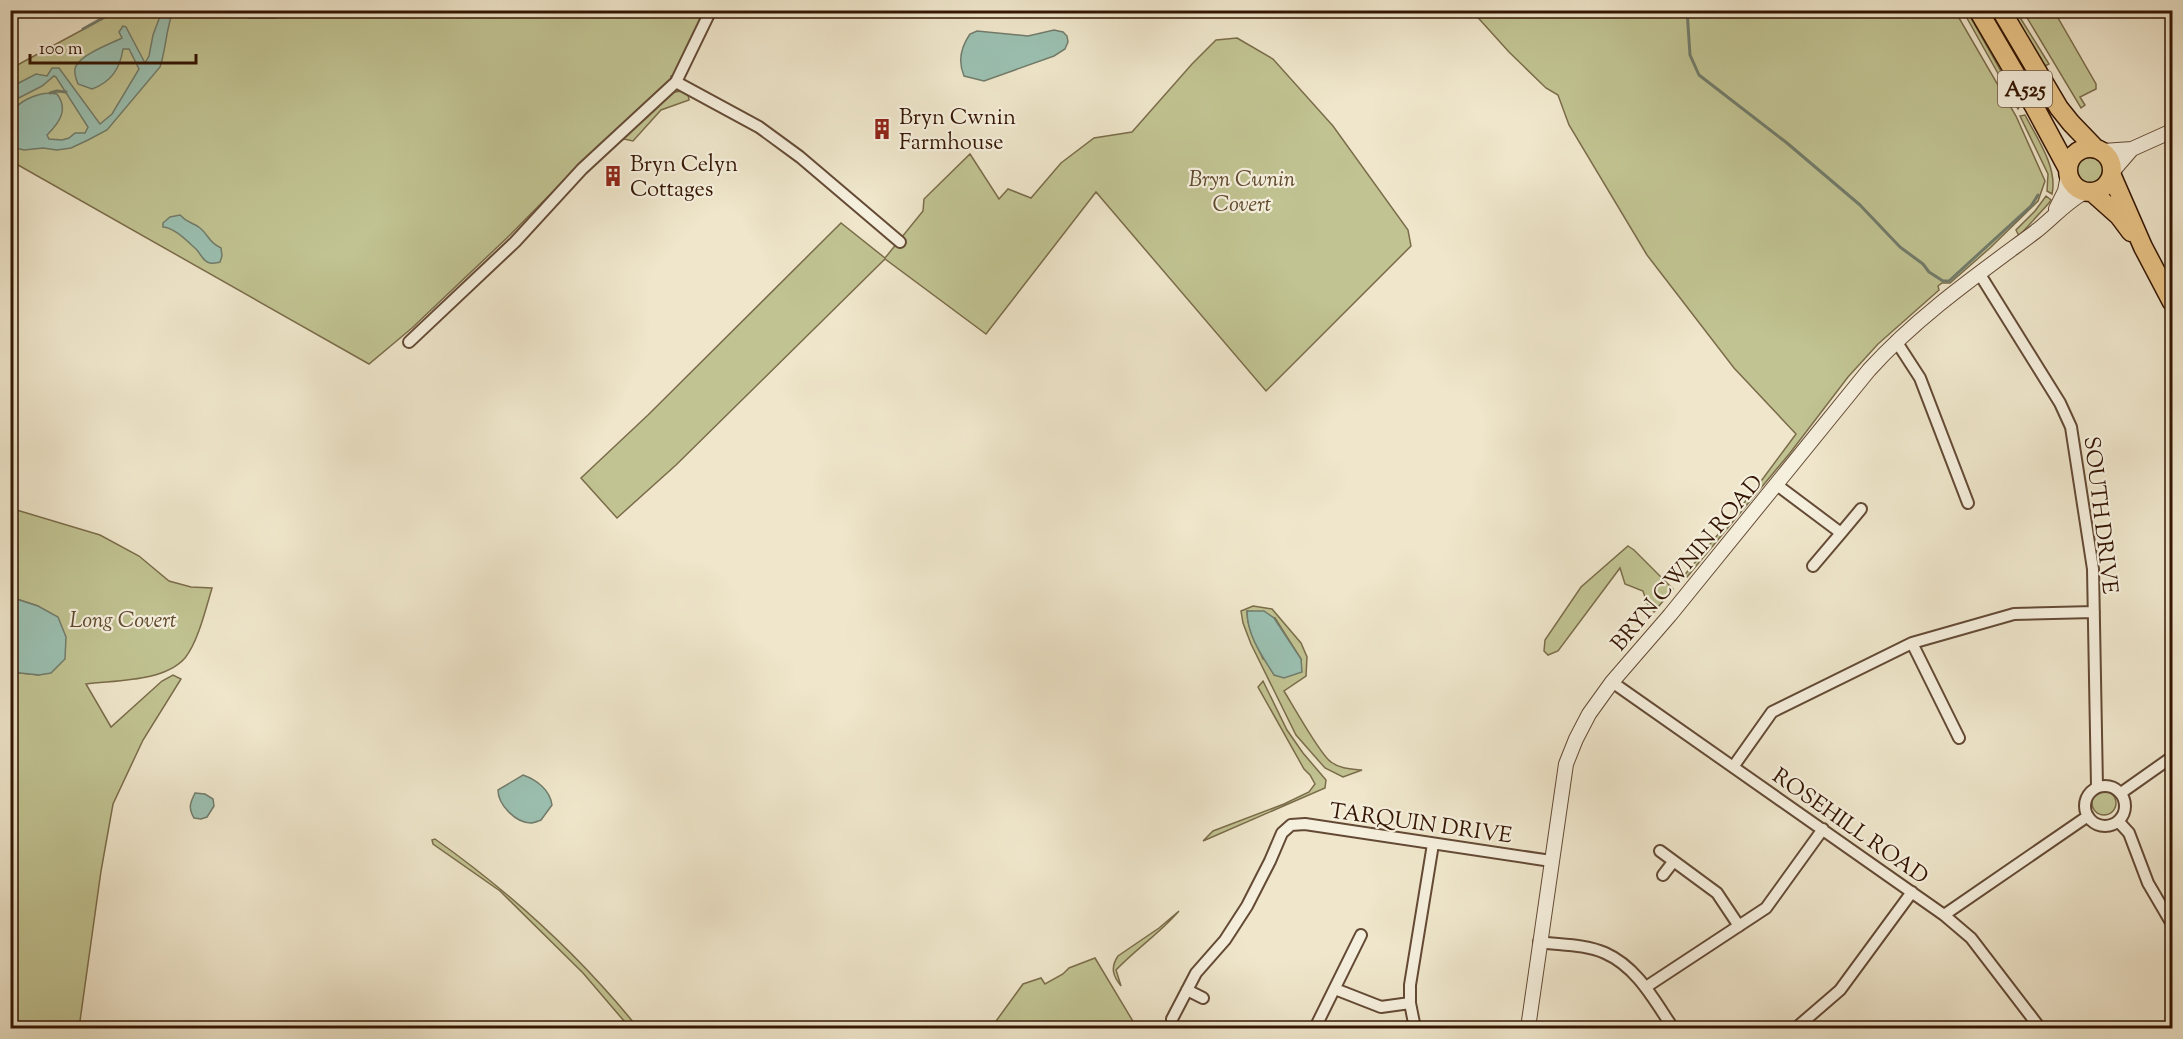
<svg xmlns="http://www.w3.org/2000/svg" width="2183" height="1039" font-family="'Sorts Mill Goudy',serif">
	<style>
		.green { fill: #c1c392; stroke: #7b6c4a; stroke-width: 1.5; fill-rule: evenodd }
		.water { fill: #9bc0b1; stroke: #727c6b; stroke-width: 1.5 }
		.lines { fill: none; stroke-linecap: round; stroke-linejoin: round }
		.stream { stroke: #727c6b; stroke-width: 3 }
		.minor-casing { stroke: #644a35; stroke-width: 14 }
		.tertiary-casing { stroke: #644a35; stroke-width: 16 }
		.primary-casing { stroke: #351603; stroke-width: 21 }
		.minor { stroke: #f5efdd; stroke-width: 10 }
		.tertiary { stroke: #f5efdd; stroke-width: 14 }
		.primary { stroke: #e8c386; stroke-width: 18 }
		.labels { text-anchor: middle; stroke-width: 4.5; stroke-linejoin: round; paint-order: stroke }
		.shield { fill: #f5efdd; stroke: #6f5744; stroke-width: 1.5 }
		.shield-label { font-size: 21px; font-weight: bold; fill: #351603 }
		.poi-label { font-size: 22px; fill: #351603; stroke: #f5efdd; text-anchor: start }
		.park-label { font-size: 22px; font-style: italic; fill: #5f4a2e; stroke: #f5efdd }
		.street-label { font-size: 22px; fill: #351603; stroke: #f5efdd }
	</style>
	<rect width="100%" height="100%" fill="#efe6cb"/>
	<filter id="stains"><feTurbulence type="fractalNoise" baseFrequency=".00333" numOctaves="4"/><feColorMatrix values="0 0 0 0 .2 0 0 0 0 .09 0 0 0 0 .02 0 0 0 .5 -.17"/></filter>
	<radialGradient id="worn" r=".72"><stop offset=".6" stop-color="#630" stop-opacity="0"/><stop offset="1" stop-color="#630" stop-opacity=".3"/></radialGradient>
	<path class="green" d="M706 10 678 74 671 76 670 84 587 157 510 235 412 328 369 364 11 161 10 69 117 11Z
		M1472 11H1957L1959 18 2016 116 2045 181 2038 201 1990 248 1950 283H1942L1938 286 1939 290 1878 344 1848 377 1790 453 1687 577 1682 578 1753 492 1796 434 1734 368 1647 255 1569 125 1558 95 1546 88 1509 52Z
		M1963 11H1967L2020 105 2018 109Z
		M2008 11H2016L2049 64 2041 68Z
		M2023 11H2054L2096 84V89L2080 97 2085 105 2081 108Z
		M1237 38 1273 59 1333 126 1408 230 1411 246 1266 391 1096 192 986 334 885 259 676 465 617 518 581 478 648 415 841 223 885 258 923 211 924 199 970 154 999 199 1008 189 1031 198 1061 163 1094 138 1132 132 1192 64 1216 40Z
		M682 91 688 94 689 100 661 110 633 141 624 139 611 148 667 96 675 92Z
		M2025 115C2037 138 2058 168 2052 194L2047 191 2048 174 2020 116Z
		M2075 170a14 14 0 1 1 28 0a14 14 0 1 1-28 0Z
		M2046 196 2051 200 2049 203 2019 236 2016 230 2035 211Z
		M10 508 100 535 139 556 169 581 191 587 212 588C206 608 198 642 185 658 164 682 116 680 86 684L111 727 162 681 173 675 181 679 143 740 113 804 101 871 79 1028H11V672L39 675 38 606 11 597Z
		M1628 546 1634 550 1673 589 1654 612 1647 603 1643 591 1625 584 1620 568 1558 651 1548 655 1544 651 1545 640 1581 587Z
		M1253 606 1272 609 1301 643 1307 657 1306 676 1284 691C1292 704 1321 756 1331 762 1340 769 1351 769 1362 770L1343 777 1325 768 1296 735 1251 644 1243 623 1241 611ZM1247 611 1275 618 1301 659V672L1263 659C1256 642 1247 630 1247 611Z
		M1263 681 1287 730 1303 753 1326 780 1325 788 1203 841 1213 831 1284 804 1309 792 1315 784 1310 775 1304 769 1258 687Z
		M2092 803a12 12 0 1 1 24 0a12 12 0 1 1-24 0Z
		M435 839C511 893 580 956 638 1028H630L583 973 500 891 433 844 432 840Z
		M1179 911C1160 933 1136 949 1116 970L1121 986C1113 976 1110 968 1118 956L1159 928Z
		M1095 958 1137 1028H991L1023 984 1041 978 1045 984 1063 974 1069 968Z"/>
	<path class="water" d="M162 11H173C166 29 166 49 160 67L107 130 88 140 71 148 57 150 43 148 24 150 11 147V135L14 136C13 131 10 126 10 122 11 101 40 91 57 94 69 110 59 123 47 135L49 139 62 140 69 138 75 133H85L88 127 56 77 54 76 42 86 11 102V87L36 74 47 76 52 68H59L100 124 112 114 139 69 129 49H123C120 69 111 82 92 89L78 84C76 79 73 71 76 66 82 54 110 44 122 38L119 32 123 26 126 27 145 63 149 56 153 35Z
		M245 11V10L312 11 308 14 295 16 289 15 275 18H248Z
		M1054 30 1063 32 1067 36 1068 42 1065 49 1054 56 984 81 964 76C958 62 961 47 970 34L977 31 1028 36Z
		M180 215C188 224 193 222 200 228 210 236 207 241 221 248L222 256 220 262C216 263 214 264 210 263 203 262 201 254 196 249 187 241 175 228 163 227V223L170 217Z
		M10 597 38 606 58 617 66 637 65 659 51 673 39 675 11 672Z
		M1247 611H1264L1274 618 1301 659 1302 672 1284 678 1274 675C1262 656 1247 635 1247 611Z
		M523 775C537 780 550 790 552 805L541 820C538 821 534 823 531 823 516 823 498 805 498 790Z
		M195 793 205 794 213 799 214 806 207 817 201 819 194 818C188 808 190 803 195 793Z"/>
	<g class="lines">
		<path class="stream" d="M1687 10 1690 55 1699 75 1787 143 1860 205 1900 247 1923 264 1929 272 1943 281H1949L2031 206 2038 195
			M83 29 117 10
			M50 93 57 91 66 92"/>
		<defs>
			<path id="minor" d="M676 82 759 127 800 157 900 242
				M1979 273 2060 403 2071 427 2093 569 2097 787
				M1896 341 1920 378 1968 503
				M409 342 515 242 582 169 676 82 708 16 709 10
				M1777 485 1841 533 1813 566
				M1841 533 1861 509
				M1912 643 1959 738
				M1612 682 1944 915 1971 938 2040 1028
				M1733 767 1772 712 1912 643 2014 614 2094 612
				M2085 806a20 20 0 1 1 40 0a20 20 0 1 1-40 0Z
				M2121 793 2172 757
				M2118 821 2129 833 2148 883 2172 924
				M1660 851 1717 893 1739 926
				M1663 875 1673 862
				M1944 915 2088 816
				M1539 942C1560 945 1585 944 1605 953 1637 967 1654 1000 1673 1028
				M1646 987 1766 908 1823 829
				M1335 989 1381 1007 1410 1003
				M1187 990 1203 998
				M1172 1019 1196 973 1225 940 1247 906 1270 861 1282 833 1291 825 1305 824 1551 861
				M1315 1028 1361 935
				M1415 1028 1410 1003V985L1433 844
				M1796 1028 1840 990 1912 892"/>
			<path id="tertiary" d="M2103 151 2132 149 2172 131
				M2113 171 2132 149
				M2056 209 2065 191 2068 175
				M1528 1028 1566 764 1576 739 1589 714 1612 682 1670 615 1869 370C1918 316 1977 275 2035 232 2052 219 2066 202 2085 192"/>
			<path id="primary" d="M1978 10 2034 106 2068 169
				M2001 10 2059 108 2071 123 2096 149
				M2068 170a22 22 0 1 1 44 0a22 22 0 1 1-44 0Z
				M2112 176 2143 247 2172 302
				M2092 192 2119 216 2131 232"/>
		</defs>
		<use href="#minor" class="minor-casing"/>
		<use href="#tertiary" class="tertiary-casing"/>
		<use href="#primary" class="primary-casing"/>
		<use href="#minor" class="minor"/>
		<use href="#tertiary" class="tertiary"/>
		<use href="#primary" class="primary"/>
	</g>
	<defs>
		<symbol id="building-bare" viewBox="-9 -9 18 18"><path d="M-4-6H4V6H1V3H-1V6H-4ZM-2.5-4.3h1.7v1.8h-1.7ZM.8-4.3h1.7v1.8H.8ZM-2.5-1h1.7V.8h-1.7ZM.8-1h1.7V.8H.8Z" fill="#8f2418" stroke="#f5efdd" stroke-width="2.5" paint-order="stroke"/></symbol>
	</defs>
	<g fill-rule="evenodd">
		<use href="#building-bare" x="867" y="114" width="30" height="30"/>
		<use href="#building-bare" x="598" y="161" width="30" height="30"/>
	</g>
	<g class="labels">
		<rect class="shield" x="1998" y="71" width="54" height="36" rx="4.5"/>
		<g class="shield-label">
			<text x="2025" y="96">A525</text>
		</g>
		<g class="poi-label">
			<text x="899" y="124">Bryn Cwnin<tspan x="899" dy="25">Farmhouse</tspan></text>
			<text x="630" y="171">Bryn Celyn<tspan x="630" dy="25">Cottages</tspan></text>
		</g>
		<g class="park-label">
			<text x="1242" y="186">Bryn Cwnin<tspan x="1242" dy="25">Covert</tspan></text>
			<text x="123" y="627">Long Covert</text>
		</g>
		<g class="street-label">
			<text transform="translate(2102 515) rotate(83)" y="8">SOUTH DRIVE</text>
			<text transform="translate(1686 562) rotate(-50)" y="8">BRYN CWNIN ROAD</text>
			<text transform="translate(1421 822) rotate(8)" y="8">TARQUIN DRIVE</text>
			<text transform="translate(1851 825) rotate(35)" y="8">ROSEHILL ROAD</text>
		</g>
	</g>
	<rect width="2183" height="1039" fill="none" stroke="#efe6cb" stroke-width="36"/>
	<rect x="12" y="12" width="2159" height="1015" fill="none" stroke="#351603" stroke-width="3"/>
	<rect x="18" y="18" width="2147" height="1003" fill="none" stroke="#351603" stroke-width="1.5"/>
	<path d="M30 54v9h166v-9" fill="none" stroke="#351603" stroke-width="3"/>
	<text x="39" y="54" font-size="18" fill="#351603" stroke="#f5efdd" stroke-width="4.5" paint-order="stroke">100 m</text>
	<rect width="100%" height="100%" filter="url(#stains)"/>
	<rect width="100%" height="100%" fill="url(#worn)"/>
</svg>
